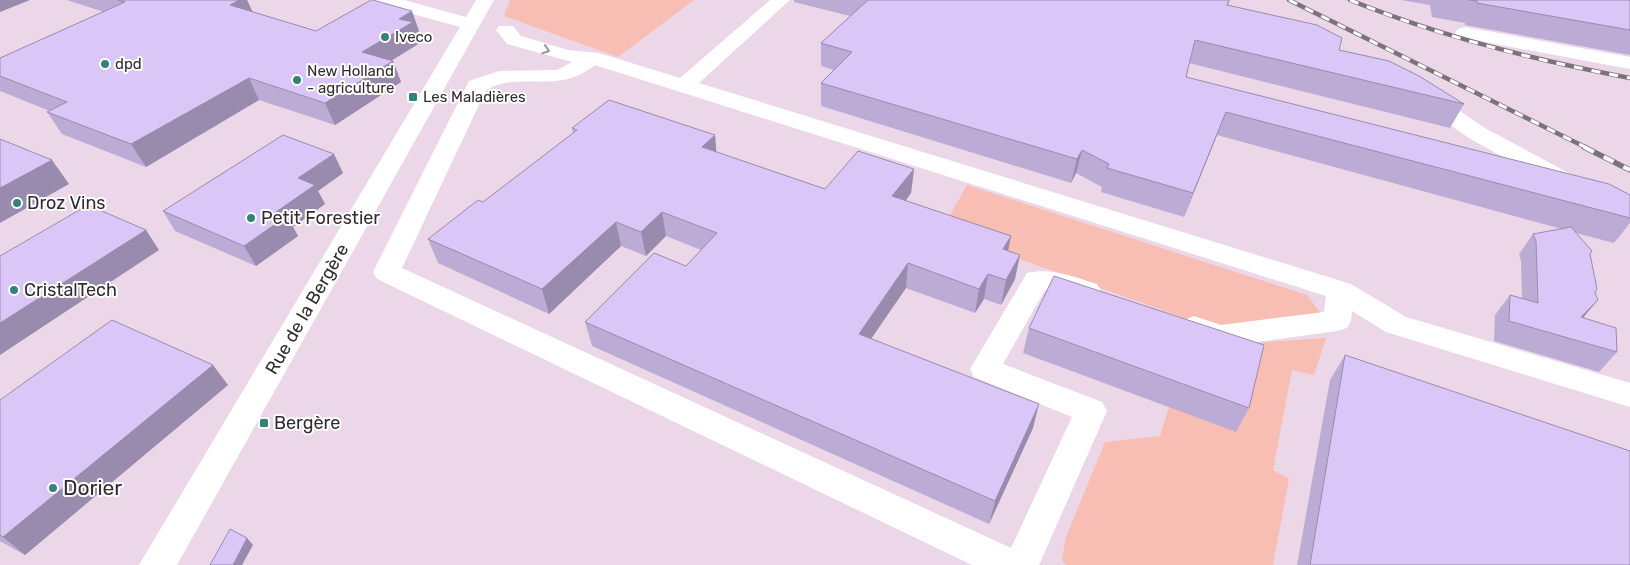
<svg xmlns="http://www.w3.org/2000/svg" width="1630" height="565" font-family="Rubik,sans-serif">
	<style>
		.built { fill: #ecd7e8 }
		.green { fill: #f8beb3 }
		.lines { fill: none; stroke-linecap: round; stroke-linejoin: round }
		.minor { fill: #fff; fill-rule: evenodd }
		.rail-far1-casing { stroke: #7c737a; stroke-width: 4.5 }
		.rail-casing { stroke: #7c737a; stroke-width: 5.5 }
		.rail-far1 { stroke: #fff; stroke-width: 3; stroke-dasharray: 9; stroke-linecap: butt }
		.rail { stroke: #fff; stroke-width: 4; stroke-dasharray: 11; stroke-linecap: butt }
		.wall { fill: #bcabd4 }
		.shaded-wall { fill: #998bad }
		.building { fill: #dbc7f7; stroke: #998bad }
		.oneway { stroke: #989698 }
		.poi-dot { fill: #38807b; stroke: #fff; stroke-width: 2 }
		.labels { text-anchor: middle; stroke-width: 4; stroke-linejoin: round; paint-order: stroke }
		.far-poi-label { font-size: 15px; fill: #312c30; stroke: #fff; text-anchor: start }
		.poi-label { font-size: 18px; fill: #312c30; stroke: #fff; text-anchor: start }
		.street-label { font-size: 18px; fill: #312c30; stroke: #fff }
		.near-poi-label { font-size: 21px; fill: #312c30; stroke: #fff; text-anchor: start }
	</style>
	<rect width="100%" height="100%" fill="#f1e2ed"/>
	<path class="built" d="M0 0H1630V565H0Z"/>
	<path class="green" d="M510 0H694L618 57 504 16Z
		M967 185 1307 295 1322 315 1212 328 941 231Z
		M1326 338 1314 375 1292 370 1273 470 1289 479 1273 565H1067L1062 560 1066 537 1105 442 1160 436 1169 407 1224 345Z"/>
	<g class="lines">
		<path class="minor" d="M374 0H404L466 17 476 0H494L177 565H139L460 27 376 4Z
			M770 0H790L699 83 1351 284 1406 317 1630 383V407L1386 332 1352 311 1351 321 1347 328 1337 331 1220 347 1184 334 1180 327 1184 320 1194 316 1221 325 1324 312 1326 296 595 65C556 96 522 70 486 90L402 268 1011 548 1072 417 974 377 970 369 1027 273C1050 267 1075 277 1097 284L1101 291 1097 298 1087 301 1045 290 1003 364 1102 402 1107 411 1039 565H972L377 279 373 272 469 81 499 71 557 70 572 62 507 44 496 30 499 26H513L521 36 568 50 599 53 680 78Z
			M1465 27 1630 57V69L1458 37 1455 33 1458 29Z
			M1424 91 1432 92 1485 128 1630 206V225L1621 223 1469 138 1416 102 1413 97 1416 92Z"/>
		<defs>
			<path id="rail-far1" d="M1289 0 1587 148
				M1350 0C1441 37 1534 60 1630 78"/>
			<path id="rail" d="M1584 147 1630 170"/>
		</defs>
		<use href="#rail-far1" class="rail-far1-casing"/>
		<use href="#rail" class="rail-casing"/>
		<use href="#rail-far1" class="rail-far1"/>
		<use href="#rail" class="rail"/>
	</g>
	<path class="wall" d="M67 0H247L252 12 316 31H419L416 33 420 43 391 61H393L401 82 335 125 259 100 146 167 62 134 47 112 50 111 0 91V58L104 12Z
		M794 0H1230L1228 5 1339 50 1464 104 1450 128 1189 63 1186 77 1630 195V223L1614 243 1576 233 1590 254 1595 293 1598 300 1583 317 1617 352 1599 372 1494 341 1495 315 1510 295 1522 298 1521 261 1519 254 1533 234 1562 229 1217 135 1184 217 1101 192 1102 187 1076 173 1071 183 821 106V83L834 70 821 66V43L850 16 794 2Z
		M1401 0H1630V55L1465 25V23L1432 17 1430 5Z
		M572 128 715 135 716 152 825 189 914 169 911 193 906 201 1011 236 1008 250 1015 279 1001 305 984 299 975 313 906 288 871 338 1033 428 989 524 592 346 585 322 686 266 701 250 666 236 646 256 621 246 549 314 438 263 428 239 483 202 573 133Z
		M343 173 318 191 325 204 293 227 298 236 256 266 175 231 163 211Z
		M1029 328 1249 408 1236 432 1023 353Z
		M1345 355 1630 565H1297L1330 380Z
		M228 385 25 555 0 541V400Z"/>
	<path class="shaded-wall" d="M0 0H30L0 12Z
		M239 0H247L255 17 230 5Z
		M412 11 419 31 416 33 420 43 371 73 362 52 399 19Z
		M393 61 401 82 335 125 325 103Z
		M249 78 259 100 146 167 131 144Z
		M1226 112 1217 135 1184 217 1193 193Z
		M715 135 717 159 702 147Z
		M1082 150 1076 173 1071 183 1077 159Z
		M334 154 343 173 318 191 325 204 293 227 298 236 256 266 244 246 276 212 298 178Z
		M52 160 69 184 0 223V188Z
		M914 169 911 193 890 221 892 196Z
		M662 212 666 236 646 256 641 232Z
		M616 222 621 246 549 314 542 289Z
		M146 230 159 250 0 355V323Z
		M1011 236 1006 261 1003 249Z
		M1020 255 1015 279 1001 305 1006 280Z
		M908 263 906 288 858 358 859 334Z
		M988 274 984 299 975 313 979 289Z
		M1598 300 1581 320V317Z
		M213 365 228 385 25 555 3 537Z
		M1039 404 1033 428 989 524 995 501Z
		M247 538 253 545 242 565H233Z"/>
	<path class="building" d="M118 0H239L230 5 316 31 371 0H373L412 11 399 19 413 22 362 52 393 61 325 103 249 78 131 144 47 112 67 102 0 76V58L125 2Z
		M868 0H1229L1227 5 1317 25 1342 38 1339 50 1389 61 1419 76 1464 104 1195 40 1186 77 1609 184 1630 195V218L1226 112 1193 193 1107 168 1109 164 1082 150 1077 159 821 83 852 52 821 43Z
		M1469 0H1630V30L1477 3V1Z
		M609 100 715 135 702 147 825 189 858 151 914 169 892 196 1011 236 1003 249 1020 255 1006 280 988 274 979 289 908 263 859 334 1039 404 995 501 585 322 654 253 686 266 717 233 662 212 641 232 616 222 542 289 428 239 478 200 483 202 577 130 572 128Z
		M283 135 334 154 298 178 315 185 276 212 287 216 244 246 163 211Z
		M0 139 52 160 0 188Z
		M88 205 146 230 0 323V256Z
		M1571 227 1592 251 1590 254 1597 289 1595 293 1598 300 1581 317 1616 328 1617 352 1509 321 1510 295 1538 303 1536 241 1533 234Z
		M1054 276 1264 345 1249 408 1029 328Z
		M112 320 213 365 3 537 0 535V400Z
		M1345 355 1630 451V565H1310Z
		M230 529 247 538 233 565H210Z"/>
	<defs><path id="oneway-chevron" d="M-2-3.5L2.5 0L-2 3.5" fill="none" stroke-width="1.6" stroke-linecap="round" stroke-linejoin="round" transform="scale(1.25)"/></defs>
	<use class="oneway" href="#oneway-chevron" transform="translate(546 50) rotate(18)"/>
	<g class="poi-dot">
		<circle cx="385" cy="37" r="5"/>
		<circle cx="105" cy="64" r="5"/>
		<circle cx="297" cy="80" r="5"/>
		<rect x="408" y="92" width="10" height="10" rx="2.5"/>
		<circle cx="17" cy="203" r="5"/>
		<circle cx="251" cy="218" r="5"/>
		<circle cx="14" cy="290" r="5"/>
		<rect x="259" y="418" width="10" height="10" rx="2.5"/>
		<circle cx="53" cy="488" r="5"/>
	</g>
	<g class="labels">
		<g class="far-poi-label">
			<text x="395" y="42">Iveco</text>
			<text x="115" y="69">dpd</text>
			<text x="307" y="76">New Holland<tspan x="307" dy="17">- agriculture</tspan></text>
			<text x="423" y="102">Les Maladières</text>
		</g>
		<g class="poi-label">
			<text x="27" y="209">Droz Vins</text>
			<text x="261" y="224">Petit Forestier</text>
			<text x="24" y="296">CristalTech</text>
			<text x="274" y="429">Bergère</text>
		</g>
		<g class="street-label">
			<text transform="translate(307 309) rotate(-60)" y="6">Rue de la Bergère</text>
		</g>
		<g class="near-poi-label">
			<text x="63" y="495">Dorier</text>
		</g>
	</g>
</svg>
